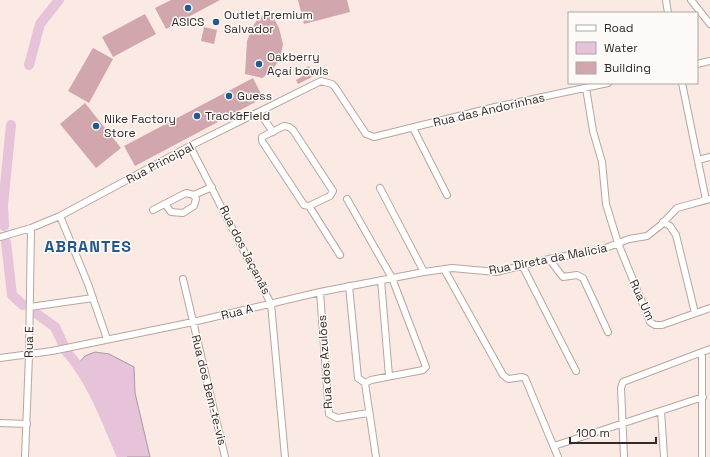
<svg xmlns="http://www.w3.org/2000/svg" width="710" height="457" font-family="'Space Grotesk',sans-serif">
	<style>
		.water { fill: #e6c3d9; stroke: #b095a4 }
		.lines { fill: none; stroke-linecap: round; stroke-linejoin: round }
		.river { stroke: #e6c3d9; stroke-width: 10 }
		.building { fill: #d1a7ad }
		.minor-casing { stroke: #b7a6a0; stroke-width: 8 }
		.minor { stroke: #fff; stroke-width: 6 }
		.poi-dot { fill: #225991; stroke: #fdfaf8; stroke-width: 1.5 }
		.labels { text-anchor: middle; stroke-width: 3; stroke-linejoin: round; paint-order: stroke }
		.poi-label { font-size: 12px; fill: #322b29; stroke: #fdfaf8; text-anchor: start }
		.street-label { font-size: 12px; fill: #322b29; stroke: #fdfaf8 }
		.district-label { font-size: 16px; font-weight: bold; letter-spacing: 1px; fill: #25578a; stroke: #fdfaf8 }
	</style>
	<rect width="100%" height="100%" fill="#fbe9e3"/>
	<path class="water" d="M95 352 109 354 134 367 135 393 150 457H122L108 423 78 364 85 356Z"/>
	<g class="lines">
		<path class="river" d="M29 65 40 24 59 0
			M4 226 3 205 11 125
			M6 242 12 295 23 305
			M37 314 55 327 63 344
			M66 351C92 380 107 421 122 457"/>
	</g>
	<path class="building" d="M171 0H220L166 29 155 8Z
		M298 0H347L350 12 304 24Z
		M270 11 279 28 283 44 280 59 271 72 262 78 245 74 247 41 253 26 258 19Z
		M145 14 156 34 113 57 102 37Z
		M204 27 217 30 214 44 201 41Z
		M93 48 113 59 89 103 68 91Z
		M309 66 314 76 298 84 296 80 303 76 300 71Z
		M253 78 263 98 135 166 124 146Z
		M85 103 121 148 96 168 60 124Z"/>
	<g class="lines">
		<defs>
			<path id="minor" d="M666 0 668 13
				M691 0 710 24
				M697 64 710 61
				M682 83 706 200
				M586 88 593 131 602 162 606 204 618 243 650 322 655 325H662L710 308
				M259 112 273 132
				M284 126 289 127 293 130 333 191 330 196 309 206 304 205 262 141V137Z
				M413 128 447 195
				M190 146 271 304 285 457
				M698 160 710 157
				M380 188 424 272
				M347 199 392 278 426 367 423 370 371 380 365 383
				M165 204 171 212 183 213 194 206 196 199 194 195
				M309 206 340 255
				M153 210 182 195 186 193 194 195 212 187
				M60 216 88 284 107 339
				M663 222 670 226 676 235 695 313
				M0 237 31 228 60 216 190 146 321 81 332 84 335 87 366 134 374 137 495 107 608 83
				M549 259 563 277 577 275 583 278 608 332
				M522 265 576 371
				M444 269 503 375 508 379 522 377 525 378 558 457
				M183 279 225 457
				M381 280 389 376
				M349 286 358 378 365 383
				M320 292 329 414 337 418 368 413
				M30 307 93 298
				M702 353V457
				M0 358 52 351 193 322 320 292 424 272 452 268 496 272 549 259 603 249 629 239 647 236 661 225 677 208 710 199
				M365 383 376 457
				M661 411 664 457
				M0 423 27 424
				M554 446 703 397
				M25 457 29 355 31 228
				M624 457 621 388 623 382 710 349"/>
		</defs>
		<use href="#minor" class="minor-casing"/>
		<use href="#minor" class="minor"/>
	</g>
	<g class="poi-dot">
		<circle cx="188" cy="8" r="4"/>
		<circle cx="216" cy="22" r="4"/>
		<circle cx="259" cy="64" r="4"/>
		<circle cx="229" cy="96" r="4"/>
		<circle cx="197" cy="116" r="4"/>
		<circle cx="96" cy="126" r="4"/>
	</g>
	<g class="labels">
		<g class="poi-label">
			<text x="224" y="19">Outlet Premium<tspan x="224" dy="14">Salvador</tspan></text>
			<text x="188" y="26" text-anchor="middle">ASICS</text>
			<text x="267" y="61">Oakberry<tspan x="267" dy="14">Açaí bowls</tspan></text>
			<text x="237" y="100">Guess</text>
			<text x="205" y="120">Track&amp;Field</text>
			<text x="104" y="123">Nike Factory<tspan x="104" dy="14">Store</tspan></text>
		</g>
		<g class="street-label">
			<text transform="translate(489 110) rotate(-13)" y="4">Rua das Andorinhas</text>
			<text transform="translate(160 163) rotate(-28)" y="4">Rua Principal</text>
			<text transform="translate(245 250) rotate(63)" y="4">Rua dos Jaçanãs</text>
			<text transform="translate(548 259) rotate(-11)" y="4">Rua Direta da Malicia</text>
			<text transform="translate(642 300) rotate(65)" y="4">Rua Um</text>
			<text transform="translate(237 312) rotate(-14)" y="4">Rua A</text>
			<text transform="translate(29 342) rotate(-89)" y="4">Rua E</text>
			<text transform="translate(325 362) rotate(-94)" y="4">Rua dos Azulões</text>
			<text transform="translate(209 390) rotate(76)" y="4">Rua dos Bem-te-vis</text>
		</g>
		<g class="district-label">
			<text x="88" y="252">ABRANTES</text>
		</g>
	</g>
	<rect x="568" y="12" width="130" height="72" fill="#fdfaf8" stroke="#aca7a5"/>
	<rect x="576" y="25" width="20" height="6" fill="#ffffff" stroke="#aca7a5"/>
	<text x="604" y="32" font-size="12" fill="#322b29">Road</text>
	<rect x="576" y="42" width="20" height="12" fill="#e6c3d9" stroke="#aca7a5"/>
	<text x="604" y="52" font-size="12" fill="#322b29">Water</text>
	<rect x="576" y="62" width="20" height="12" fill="#d1a7ad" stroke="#aca7a5"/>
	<text x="604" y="72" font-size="12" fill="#322b29">Building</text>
	<path d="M570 437v6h86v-6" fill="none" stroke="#322b29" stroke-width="2"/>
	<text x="576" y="437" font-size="12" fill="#322b29" stroke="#fdfaf8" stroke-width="3" paint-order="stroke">100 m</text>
</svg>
